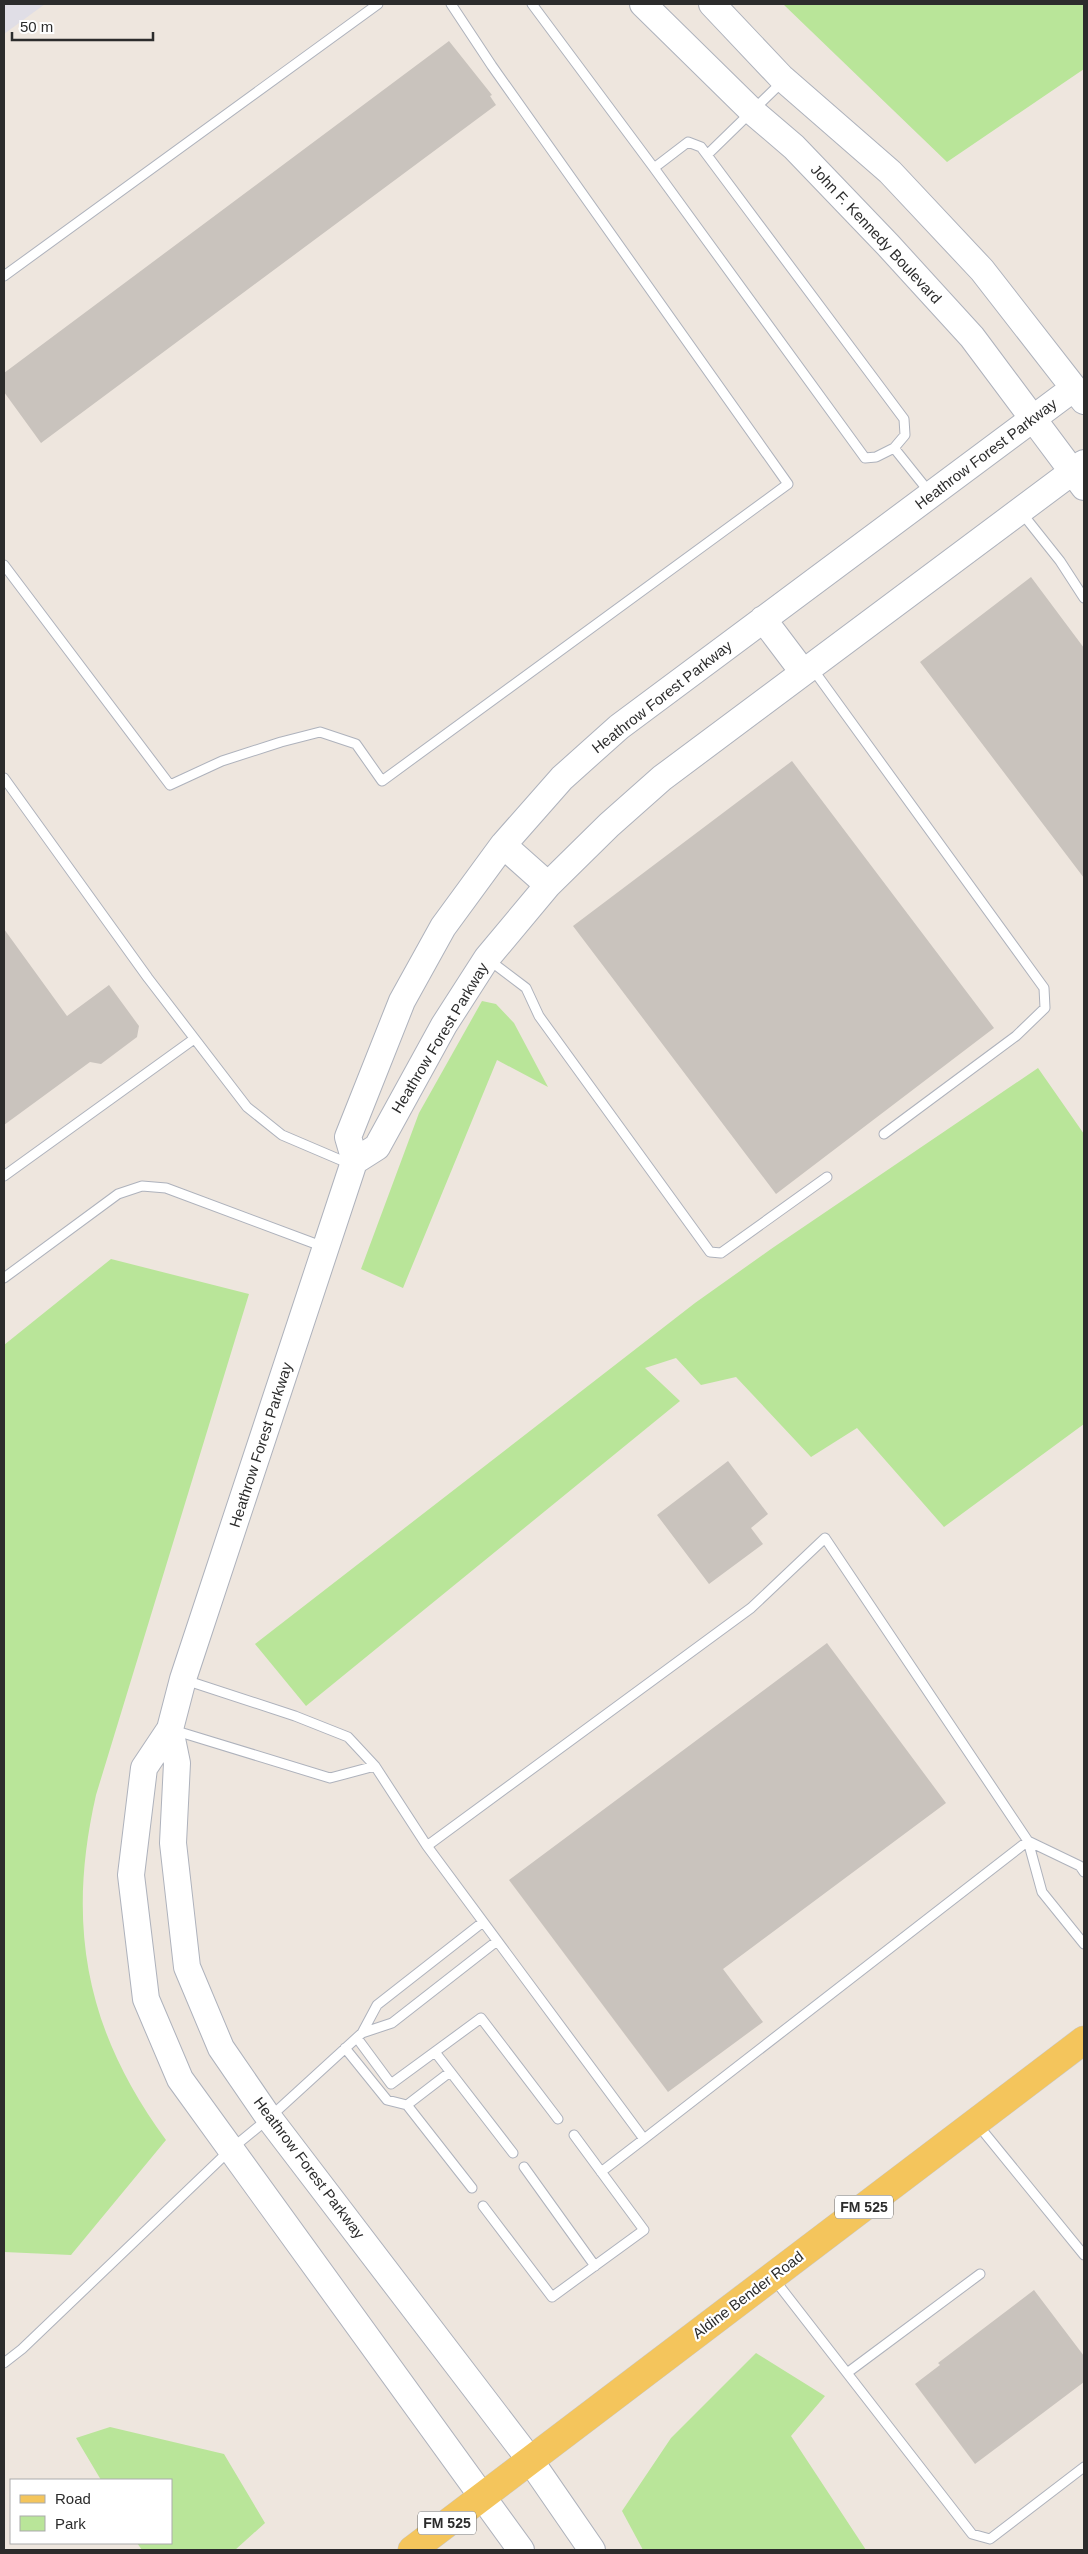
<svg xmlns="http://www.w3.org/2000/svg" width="1088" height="2554" font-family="Helvetica,sans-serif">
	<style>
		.industrial { fill: #e0dee6 }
		.green { fill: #b9e599 }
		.building { fill: #c9c3bd }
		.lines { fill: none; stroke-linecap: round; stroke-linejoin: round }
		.lane-casing { stroke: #aeb2bc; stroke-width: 11 }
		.secondary-casing { stroke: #aeb2bc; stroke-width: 28 }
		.primary-casing { stroke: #c8c8c8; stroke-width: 29 }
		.lane { stroke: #fff; stroke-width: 9 }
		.secondary { stroke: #fff; stroke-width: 26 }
		.primary { stroke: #f4c55c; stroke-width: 28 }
		.labels { text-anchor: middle; stroke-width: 4.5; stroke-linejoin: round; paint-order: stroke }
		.shield { fill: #fff; stroke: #6b6b6b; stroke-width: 1 }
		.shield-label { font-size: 14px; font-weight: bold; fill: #2c2c2c }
		.street-label { font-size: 15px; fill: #2c2c2c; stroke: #fff }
	</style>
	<rect width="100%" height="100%" fill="#eee6de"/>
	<path class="industrial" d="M4 4H45L4 34Z"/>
	<path class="green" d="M783 4H1084V69L947 162Z
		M482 1001 496 1004 514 1023 548 1087 497 1060 403 1288 361 1269 419 1113Z
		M1038 1068 1084 1134V1424L944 1527 857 1428 811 1457 736 1377 701 1385 676 1358 645 1368 680 1401 306 1706 255 1644 695 1303 771 1249Z
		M111 1259 249 1294 96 1795C66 1927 86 2031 166 2140L71 2255 4 2252V1345Z
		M756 2353 825 2396 791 2436 866 2550H643L622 2511 671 2438Z
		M110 2427 224 2454 265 2523 235 2550H142L137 2543H171V2480H101L76 2438Z"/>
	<path class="building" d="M449 41 492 95 490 96 496 105 41 443 4 392V373Z
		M1031 577 1084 648V878L920 662Z
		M792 761 994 1028 776 1194 573 926Z
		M4 929 67 1016 109 985 139 1026 137 1037 101 1064 90 1062 4 1125Z
		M728 1461 768 1514 751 1528 763 1544 709 1584 657 1515Z
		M827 1643 946 1803 723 1969 763 2022 668 2092 509 1880Z
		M1034 2290 1084 2356V2382L975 2464 915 2384 940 2365 938 2363Z"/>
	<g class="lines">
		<defs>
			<path id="lane" d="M532 4 654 168
				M707 155 782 82
				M4 276 378 4
				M894 448 876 457 865 458 654 168 688 142 701 147 904 419 905 435 894 448 930 493
				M1021 512 1060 561 1084 598
				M4 565 170 785 222 761 281 742 320 732 356 744 382 781 788 484 492 66 451 4
				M812 668 1044 988 1045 1008 1016 1036 884 1134
				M4 778 148 978 247 1107 282 1135 350 1164
				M489 960 526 988 539 1016 710 1252 721 1253 827 1177
				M4 1176 194 1039
				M4 1278 118 1194 142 1186 166 1188 324 1247
				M185 1680 295 1716 348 1737 375 1766 427 1846 751 1608 825 1538 1028 1841 1042 1892 1084 1944
				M173 1730 330 1778 375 1766
				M1028 1841 1080 1866 1084 1872
				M427 1846 644 2139 1028 1841
				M362 2033 392 2023 497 1941
				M357 2038 391 2084 481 2018 558 2119
				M345 2048 387 2100 407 2105 472 2188
				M435 2052 513 2153
				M407 2105 450 2072
				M978 2125 1084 2255
				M524 2167 595 2266
				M601 2172 644 2139
				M483 2206 552 2297 644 2230 574 2135
				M774 2279 972 2534 990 2539 1084 2467
				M4 2363 22 2349 230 2150 269 2118 362 2033 377 2005 483 1922
				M847 2373 980 2274"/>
			<path id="secondary" d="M643 4 753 112 794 147 888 245 972 337 1084 487
				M712 4 781 77 890 172 982 270 1084 401
				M763 619 803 672
				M503 845 548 885
				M355 1161 348 1137 402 1001 443 927 503 845 562 778 619 727 1074 388
				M170 1729 177 1763 173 1843 187 1967 221 2048 269 2118 530 2460 592 2550
				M521 2550 180 2079 146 1999 131 1875 144 1768 170 1729 183 1679 353 1165 355 1161 377 1147 444 1025 487 958 548 885 609 825 662 778 1084 463"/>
			<path id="primary" d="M412 2550 1084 2040"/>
		</defs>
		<use href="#lane" class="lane-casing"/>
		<use href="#secondary" class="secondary-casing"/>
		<use href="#primary" class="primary-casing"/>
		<use href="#lane" class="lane"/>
		<use href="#secondary" class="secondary"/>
		<use href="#primary" class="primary"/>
	</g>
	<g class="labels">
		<g class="shield">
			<rect x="835" y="2195.5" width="58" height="23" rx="4"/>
			<rect x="418" y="2511.5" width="58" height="23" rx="4"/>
		</g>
		<g class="shield-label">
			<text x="864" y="2212">FM 525</text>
			<text x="447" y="2528">FM 525</text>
		</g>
		<g class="street-label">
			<text transform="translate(876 234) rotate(47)" y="5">John F. Kennedy Boulevard</text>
			<text transform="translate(986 454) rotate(-37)" y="5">Heathrow Forest Parkway</text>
			<text transform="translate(662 697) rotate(-38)" y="5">Heathrow Forest Parkway</text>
			<text transform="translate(440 1038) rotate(-59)" y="5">Heathrow Forest Parkway</text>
			<text transform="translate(261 1445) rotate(-72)" y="5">Heathrow Forest Parkway</text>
			<text transform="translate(309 2168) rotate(53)" y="5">Heathrow Forest Parkway</text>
			<text transform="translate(748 2295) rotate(-37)" y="5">Aldine Bender Road</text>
		</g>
	</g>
	<rect width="1088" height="2554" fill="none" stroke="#2c2c2c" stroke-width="10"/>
	<rect x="10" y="2479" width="162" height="65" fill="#ffffff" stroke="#ababab"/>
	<rect x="20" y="2495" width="25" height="8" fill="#f4c55c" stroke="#ababab"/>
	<text x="55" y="2504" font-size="15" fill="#2c2c2c">Road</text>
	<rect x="20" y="2516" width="25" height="15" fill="#b9e599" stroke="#ababab"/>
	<text x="55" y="2529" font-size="15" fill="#2c2c2c">Park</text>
	<path d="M12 32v8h141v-8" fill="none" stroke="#2c2c2c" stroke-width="2.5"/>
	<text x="20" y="32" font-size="15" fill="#2c2c2c" stroke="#ffffff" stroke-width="4" paint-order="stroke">50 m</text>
</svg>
